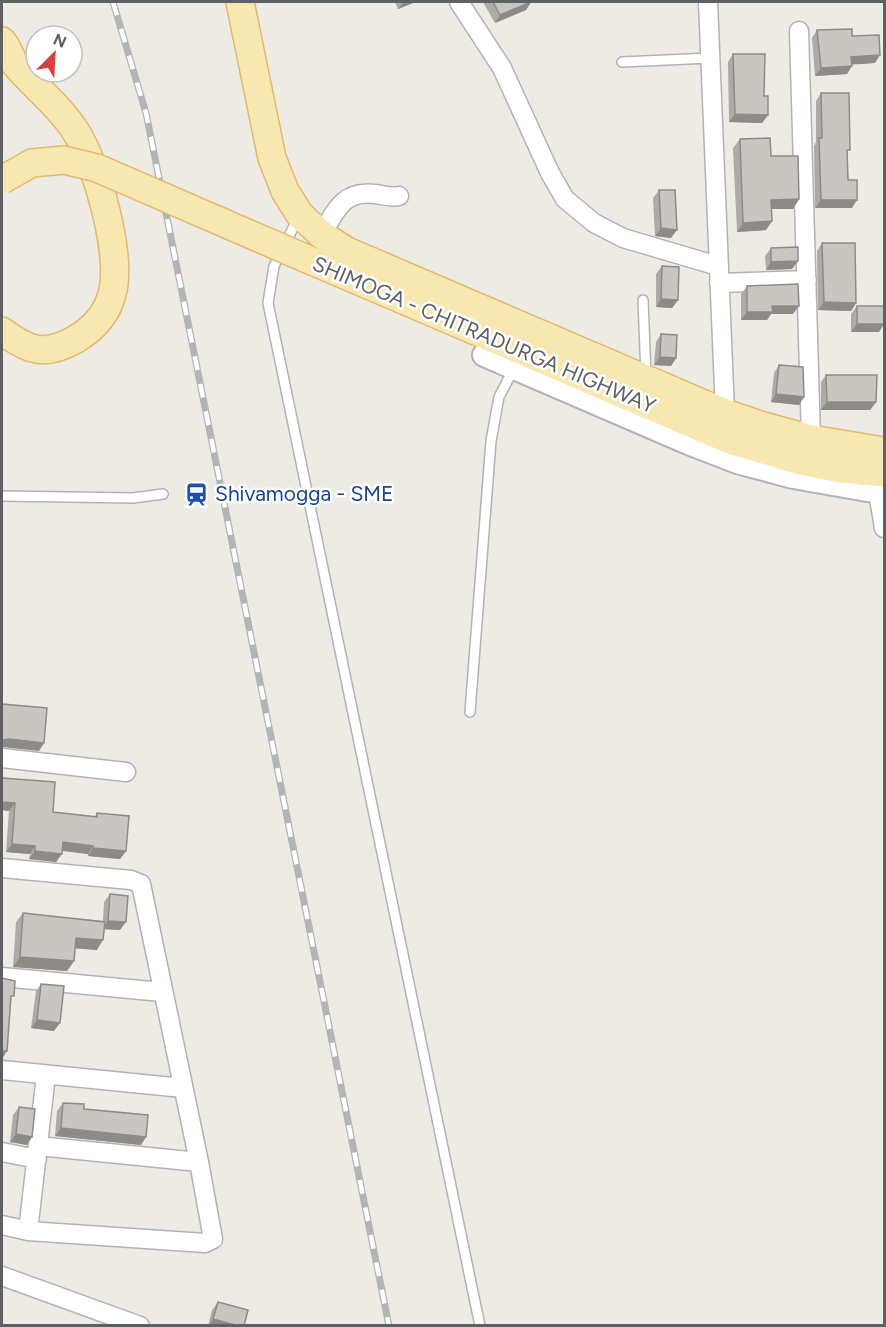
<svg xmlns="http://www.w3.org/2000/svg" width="886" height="1327" font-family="Figtree,sans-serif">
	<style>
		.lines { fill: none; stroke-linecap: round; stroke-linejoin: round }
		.service-casing { stroke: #b0b3b6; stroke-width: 12 }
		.minor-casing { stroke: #b0b3b6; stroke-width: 21 }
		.tertiary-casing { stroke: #b0b3b6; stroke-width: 26 }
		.primary-casing { stroke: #e4b868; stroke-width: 30 }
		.service { stroke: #fff; stroke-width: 9 }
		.minor { stroke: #fff; stroke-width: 18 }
		.tertiary { stroke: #fff; stroke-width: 22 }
		.primary { stroke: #f7e7b1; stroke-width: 27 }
		.rail-casing { stroke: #b3b4b4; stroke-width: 7 }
		.rail { stroke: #fff; stroke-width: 4.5; stroke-dasharray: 14; stroke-linecap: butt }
		.primary-bridge-casing { stroke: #e4b868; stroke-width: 30; stroke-linecap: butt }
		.primary-bridge { stroke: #f7e7b1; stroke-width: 27 }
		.wall { fill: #adaaa7 }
		.shaded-wall { fill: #8d8b88 }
		.building { fill: #c9c6c2; stroke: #8d8b88; stroke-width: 1.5 }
		.labels { text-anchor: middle; stroke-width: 5; stroke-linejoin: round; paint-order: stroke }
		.street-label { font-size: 21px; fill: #5d6164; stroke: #fff }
		.transit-label { font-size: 21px; fill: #164399; stroke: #fff; text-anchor: start }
	</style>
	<rect width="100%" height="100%" fill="#eeebe5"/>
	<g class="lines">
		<defs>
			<path id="service" d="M622 62 710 58
				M299 216 274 266 268 303 480 1326
				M643 300 646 375
				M2 496 133 498 163 494
				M470 712 491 441 499 397 514 368"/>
			<path id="minor" d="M459 2 502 68 550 173 565 199 594 223 623 238 718 266
				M708 2 725 413
				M799 31 811 439
				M322 235C335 211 343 190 375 194 384 195 390 198 399 196
				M719 283 807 280
				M878 492 884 528
				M2 758 126 772
				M2 868 131 880 141 884 199 1162 213 1239 205 1243 28 1231 2 1225
				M2 977 162 992
				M2 1070 183 1088
				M38 1146 199 1162
				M2 1152 37 1159
				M28 1231 46 1075
				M2 1276 140 1326"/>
			<path id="tertiary" d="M484 355 688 443 737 462 793 477 884 493"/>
			<path id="primary" d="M240 2 272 158 285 191 300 215 322 235 347 251 725 413 760 425 811 439 884 451
				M2 41C8 47 10 57 15 64 34 87 60 106 76 132 97 164 123 257 112 294 107 314 93 329 76 339 45 357 29 351 2 331
				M291 252 730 440 801 461 841 469 884 473"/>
		</defs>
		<use href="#service" class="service-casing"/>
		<use href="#minor" class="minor-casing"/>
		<use href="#tertiary" class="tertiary-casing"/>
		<use href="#primary" class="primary-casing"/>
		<use href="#service" class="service"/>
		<use href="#minor" class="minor"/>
		<use href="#tertiary" class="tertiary"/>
		<use href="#primary" class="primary"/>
		<defs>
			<path id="rail" d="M113 2 146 113 389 1326"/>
		</defs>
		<use href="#rail" class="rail-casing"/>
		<use href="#rail" class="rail"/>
		<defs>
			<path id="primary-bridge" d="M2 180 32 163 64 160 97 168 291 252"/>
		</defs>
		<use href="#primary-bridge" class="primary-bridge-casing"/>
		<use href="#primary-bridge" class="primary-bridge"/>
	</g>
	<path class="wall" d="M395 2H415L413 3 398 9Z
		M483 2H531L526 10 495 23Z
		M817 30 852 36 875 63 852 64 847 74 815 76 812 38Z
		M733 54 768 115 762 123 729 122 728 62Z
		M821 93 847 154 848 180 852 208H815L814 146 816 142V101Z
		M740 139 771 156 799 199 793 209H772V221L766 230 737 232 733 148Z
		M659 190 671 238 655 236 653 198Z
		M822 243 856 303 851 311 818 310 817 251Z
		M771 248 792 269 766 270 765 256Z
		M662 266 678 300 672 308 656 307V274Z
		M747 286 793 314H771L767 320H741V294Z
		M857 306 879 332H851V314Z
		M661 334 676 358 671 366 654 365 656 342Z
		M779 365 804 397 799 405 771 402 774 373Z
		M826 375 876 402 870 410H821V382Z
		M2 778 53 812 95 816 97 813 126 851 120 859 88 856V854L62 851 56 862 29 859 30 854 6 852 9 811 2 810Z
		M110 894 120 930 104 929 97 950 75 948 74 961 67 971 13 967 16 922 23 913 103 921 104 902Z
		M41 984 54 1031 31 1028 36 991Z
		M63 1103 84 1109 141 1145 55 1136 57 1111Z
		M19 1107 27 1145 10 1142 13 1115Z
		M218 1302 244 1326H208L212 1310Z"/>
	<path class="shaded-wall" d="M404 2H415L413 3 398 9Z
		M531 2 526 10 495 23 500 15Z
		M880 55 875 63 846 65 851 57Z
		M852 66 847 74 815 76 821 68Z
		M735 114 768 115 762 123 729 122Z
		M799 199 793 209H765L771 200Z
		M821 200H857L852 208H815Z
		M772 221 766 230 737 232 743 223Z
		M661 228 677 230 671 238 655 236Z
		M798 261 792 269 766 270 771 262Z
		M661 299 678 300 672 308 656 307Z
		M824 302 856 303 851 311 818 310Z
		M772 306H799L793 314H771L767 320H741L747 312Z
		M857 324H884L879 332H851Z
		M660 357 676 358 671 366 654 365Z
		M776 394 804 397 799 405 771 402Z
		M827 402H876L870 410H821Z
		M9 739 44 743 39 751 2 747V740Z
		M2 802 15 803 9 811 2 810Z
		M63 842 93 846 88 854 57 850Z
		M12 844 35 846 30 854 6 852Z
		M93 848 126 851 120 859 88 856Z
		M35 851 62 854 56 862 29 859Z
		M108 921 126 922 120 930 102 929Z
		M76 938 103 940 97 950 70 948Z
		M20 957 74 961 67 971 13 967Z
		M37 1020 60 1023 54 1031 31 1028Z
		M2 1051H7L2 1059Z
		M61 1128 146 1137 141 1145 55 1136Z
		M16 1134 32 1137 27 1145 10 1142Z
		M213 1319 239 1326H209Z"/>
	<path class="building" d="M493 2H531L500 15Z
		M852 29V36L879 35 880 55 851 57 852 66 821 68 817 30Z
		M733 54H765L764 96H768V115L735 114Z
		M821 93H849L850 150H847L848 180H857V200H821L819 138H822Z
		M770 138 771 156H798L799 199 771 200 772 221 743 223 740 139Z
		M659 190H675L677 230 661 228Z
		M822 243H855L856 303 824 302Z
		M798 247V261L771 262V248Z
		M662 266 679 267 678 300 661 299Z
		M798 284 799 306H772L773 312H747V286Z
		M857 306H885L884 324H857Z
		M661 334 677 335 676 358 660 357Z
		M779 365 803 367 804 397 776 394Z
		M826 375H877L876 402H827Z
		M2 704 47 708 44 743 9 739 2 740Z
		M2 778 55 782 53 812 97 817V813L129 816 126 851 93 848V846L63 842 62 854 35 851V846L12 844 15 803 2 802Z
		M110 894 128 896 126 922 108 921Z
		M23 913 105 922 103 940 76 938 74 961 20 957Z
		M2 978 15 981 14 996H11L7 1051H2Z
		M41 984 64 986 60 1023 37 1020Z
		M63 1103 84 1104V1109L148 1115 146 1137 61 1128Z
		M19 1107 35 1109 32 1137 16 1134Z
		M218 1302 248 1310 244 1326H239L213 1319Z"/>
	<defs>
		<symbol id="station-bare" viewBox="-9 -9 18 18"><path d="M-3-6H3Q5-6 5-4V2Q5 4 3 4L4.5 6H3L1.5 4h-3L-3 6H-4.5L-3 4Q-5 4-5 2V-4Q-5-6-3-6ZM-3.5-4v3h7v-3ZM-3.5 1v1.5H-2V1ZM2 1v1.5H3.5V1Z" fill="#1a4fb4" stroke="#fff" stroke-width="2.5" paint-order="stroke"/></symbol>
	</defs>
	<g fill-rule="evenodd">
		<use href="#station-bare" x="180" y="478" width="33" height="33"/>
	</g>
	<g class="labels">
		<g class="street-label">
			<text transform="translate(484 335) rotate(23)" y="7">SHIMOGA - CHITRADURGA HIGHWAY</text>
		</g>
		<g class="transit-label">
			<text x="215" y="501">Shivamogga - SME</text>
		</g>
	</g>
	<rect width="886" height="1327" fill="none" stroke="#5d6164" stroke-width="6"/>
	<g transform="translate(54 54) rotate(24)"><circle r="28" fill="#ffffff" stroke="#bec0c1" stroke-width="1.5"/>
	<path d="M0-4.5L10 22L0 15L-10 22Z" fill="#d94040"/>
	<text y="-9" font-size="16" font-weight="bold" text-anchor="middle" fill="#5d6164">N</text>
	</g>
</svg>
